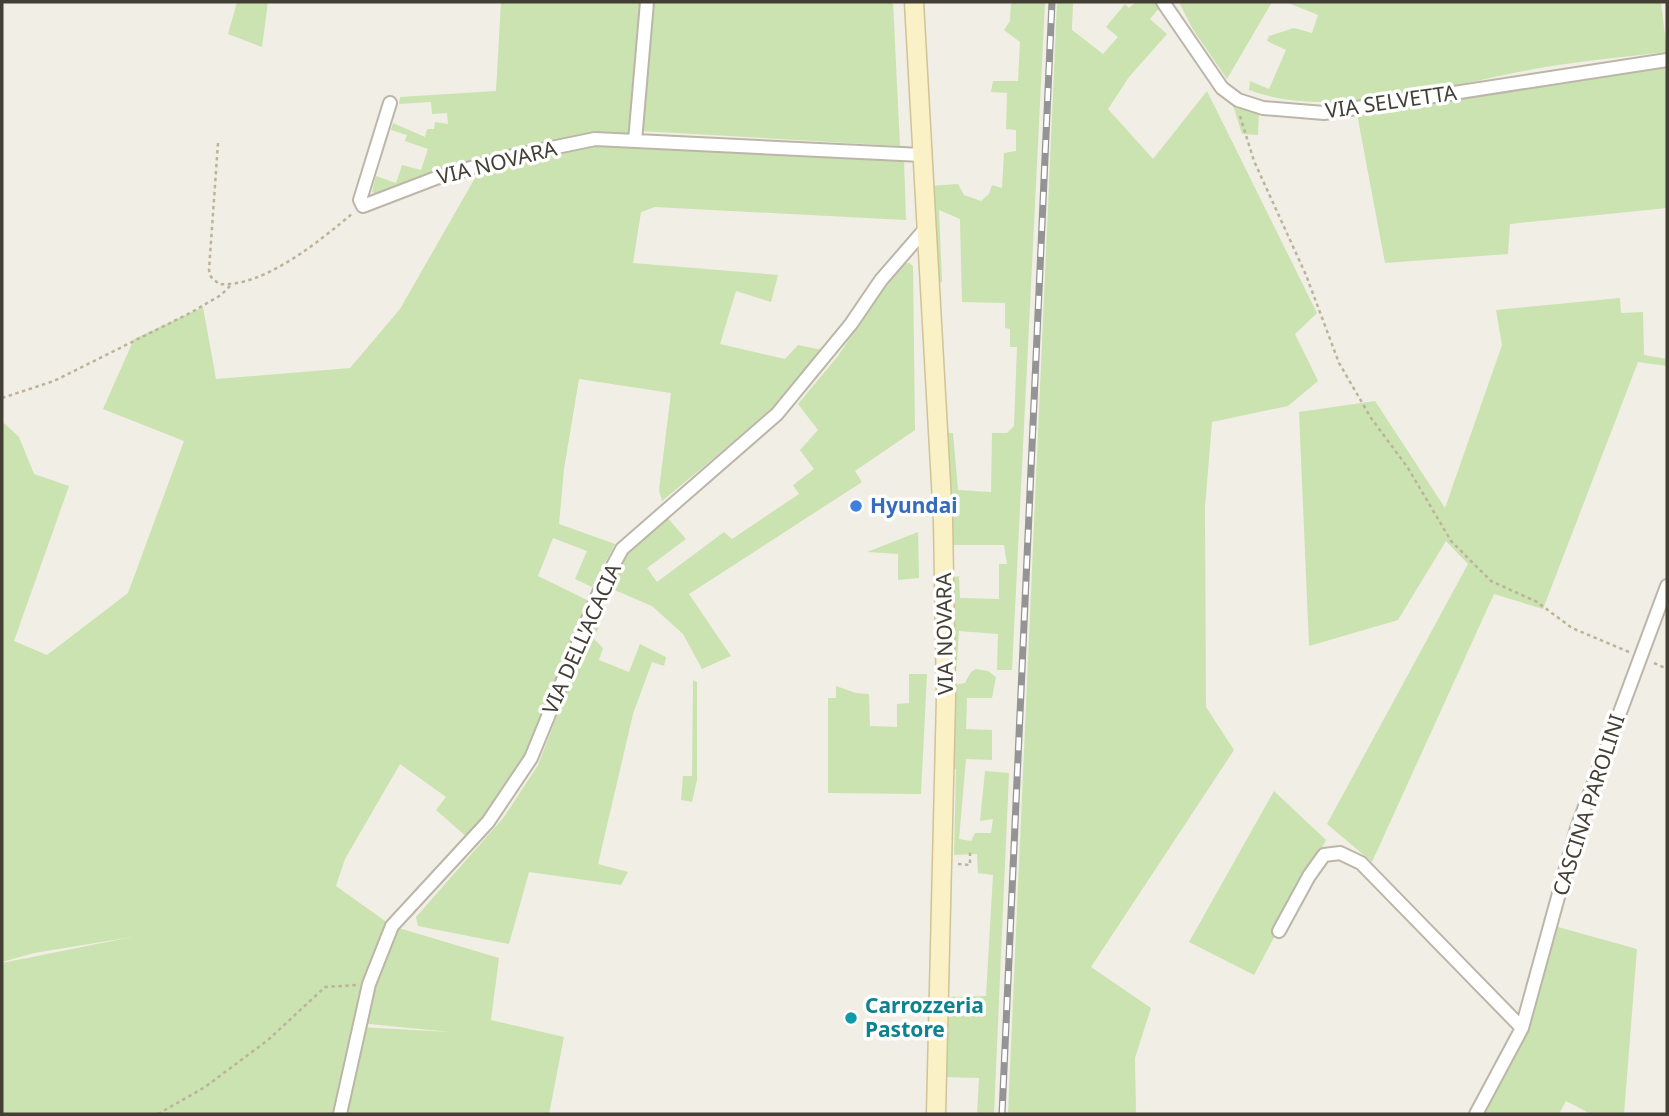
<svg xmlns="http://www.w3.org/2000/svg" width="1669" height="1116" font-family="'Noto Sans',sans-serif">
	<style>
		.green { fill: #cae3b0 }
		.lines { fill: none; stroke-linecap: round; stroke-linejoin: round }
		.street-casing { stroke: #bcb6a9; stroke-width: 16 }
		.secondary-casing { stroke: #cfc397; stroke-width: 21 }
		.path { stroke: #bdb39b; stroke-width: 2.5; stroke-dasharray: 3.5 3.5; stroke-linecap: butt }
		.street { stroke: #fff; stroke-width: 12 }
		.secondary { stroke: #fbf1c6; stroke-width: 18 }
		.rail-casing { stroke: #949494; stroke-width: 7 }
		.rail { stroke: #fff; stroke-width: 4.5; stroke-dasharray: 13; stroke-linecap: butt }
		.shop-dot { fill: #3f7fe0; stroke: #fff; stroke-width: 2.5 }
		.culture-dot { fill: #0f9aa8; stroke: #fff; stroke-width: 2.5 }
		.labels { text-anchor: middle; stroke-width: 7; stroke-linejoin: round; paint-order: stroke }
		.street-label { font-size: 21px; fill: #433f35; stroke: #fff }
		.shop-label { font-size: 21px; font-weight: bold; fill: #366cbe; stroke: #fff; text-anchor: start }
		.culture-label { font-size: 21px; font-weight: bold; fill: #0d838f; stroke: #fff; text-anchor: start }
	</style>
	<rect width="100%" height="100%" fill="#f1eee5"/>
	<path class="green" d="M237 2H268L262 47 228 34Z
		M501 2H640L629 135 598 132 508 151 441 170 379 196 372 192 376 176 396 183 402 165 421 170 428 149 405 141 407 135 391 130 393 123 425 137 427 129H434L435 122 448 124 447 113 432 114 431 102 399 104 400 97 496 91Z
		M652 2H893L900 146 641 131Z
		M1011 2H1045L1012 670H997L998 634 959 631 956 675H950V579L959 576 960 598 999 599V564H1007L1004 545H950L947 433H953L958 490 991 492 992 433H1007L1014 426 1017 347H1010V329L1005 328V303L962 302 960 219 939 210 942 282 934 284 928 186 958 184 964 195 981 201 989 194 992 185 1002 188 1004 153 1016 151V130L1006 129 1007 93 991 92 993 81H1018L1020 42 1004 30 1010 21Z
		M1057 2H1073L1072 30 1103 54 1118 37 1106 27 1125 4 1129 8 1136 2H1155L1160 7 1150 19 1167 34 1129 77 1108 109 1153 159 1207 91 1317 313 1295 334 1318 381 1288 406 1212 422 1205 507 1206 707 1234 750 1091 967 1151 1008 1135 1058 1136 1114H1008Z
		M1179 2H1272L1227 79 1192 28Z
		M1286 2H1661L1667 52C1623 57 1578 61 1534 69 1448 85 1332 121 1249 90L1250 81 1269 89 1286 50 1267 41 1269 36 1294 28 1312 33 1318 15Z
		M1667 67V208L1510 224 1508 254 1385 263 1357 114Z
		M1232 102 1259 111 1258 135 1242 134Z
		M594 144 904 160 906 220 655 207 641 212 633 263 778 275 771 302 736 291 720 344 785 359 798 345 822 350 771 411 662 501 659 490 671 393 579 379 564 469 559 524 615 544 592 587 575 579 587 551 553 538 538 576 589 601C556 684 528 770 468 838L436 810 446 797 400 764 345 859 336 886 392 926 499 958 491 1020 564 1037 549 1114H340L359 1027 450 1032 360 1023 364 983 334 1114H2V963L132 937 34 953 2 962V428L4 423 19 437 34 474 69 486 14 641 47 655 128 593 184 441 103 409 134 339 203 307 216 379 350 368 400 309 479 171Z
		M909 263 913 266 915 430 855 471 862 482 689 594 731 656 702 669 683 634 652 606 612 589 609 582 624 551 666 516 686 539 647 568 657 582 724 532 732 539 799 494 793 485 814 469 800 450 818 430 798 404 838 356 894 271 901 264Z
		M1620 298 1621 313 1643 312 1644 355 1667 359V366L1638 362 1543 609 1494 594 1372 862 1327 824 1468 564 1446 541 1398 620 1309 646 1299 412 1375 401 1445 508 1502 345 1496 310Z
		M918 532 919 578 898 580V554L867 552Z
		M597 612 604 613 594 639 603 648 599 660 629 672 640 644 666 657 664 666 652 662 633 714 598 864 628 872 621 885 529 872 509 944 418 926 416 917 504 817 538 765Z
		M976 669 988 671 996 677 992 698H967L966 729 992 730V760L966 759 959 839 971 841 975 833H991L993 819 980 821 985 771 1009 773 994 1114H977L979 1078 942 1077 945 997 986 996 993 875 978 873 977 854 954 855 956 769H948L949 686 965 683 971 672Z
		M909 674H927L921 794 828 793V698H836V686L856 693 869 694 870 726 897 727V704L909 703Z
		M693 680 697 682V780L692 802 681 800 683 776H692Z
		M1274 791 1326 840 1254 975 1189 942Z
		M1558 927 1637 949 1624 1114H1591L1566 1101 1559 1114H1483L1527 1033Z"/>
	<g class="lines">
		<defs>
			<path id="street" d="M1163 2 1222 88 1238 100 1263 108 1324 113 1667 60
				M390 103 360 200 363 206 436 178 513 156 595 139 922 155
				M635 141 647 2
				M1279 931 1309 876 1324 855 1340 853 1361 863 1522 1028 1476 1114
				M1522 1028 1577 828 1667 586
				M340 1114 369 984 392 926 488 822 531 758 600 590 622 549 777 414 851 324 881 280 927 227"/>
			<path id="secondary" d="M914 2 943 520 946 697 936 1114"/>
		</defs>
		<use href="#street" class="street-casing"/>
		<use href="#secondary" class="secondary-casing"/>
		<path class="path" d="M1240 116 1254 161 1306 275 1339 363 1371 418 1408 468 1451 541 1491 581 1537 602 1572 628 1629 652
			M218 143 209 270 211 277 219 284C263 288 321 240 353 213
			M2 398 54 381 192 312 221 295 230 286
			M1654 663 1667 669
			M958 864 970 865V849
			M158 1114 205 1087 268 1040 325 987 356 985"/>
		<use href="#street" class="street"/>
		<use href="#secondary" class="secondary"/>
		<defs>
			<path id="rail" d="M1002 1114 1052 2"/>
		</defs>
		<use href="#rail" class="rail-casing"/>
		<use href="#rail" class="rail"/>
	</g>
	<circle class="shop-dot" cx="856" cy="506" r="7"/>
	<circle class="culture-dot" cx="851" cy="1018" r="7"/>
	<g class="labels">
		<g class="street-label">
			<text transform="translate(1391 102) rotate(-8)" y="7">VIA SELVETTA</text>
			<text transform="translate(497 163) rotate(-14)" y="7">VIA NOVARA</text>
			<text transform="translate(945 634) rotate(-91)" y="7">VIA NOVARA</text>
			<text transform="translate(582 639) rotate(-66)" y="7">VIA DELL'ACACIA</text>
			<text transform="translate(1589 805) rotate(-72)" y="7">CASCINA PAROLINI</text>
		</g>
		<g class="shop-label">
			<text x="870" y="513">Hyundai</text>
		</g>
		<g class="culture-label">
			<text x="865" y="1013">Carrozzeria<tspan x="865" dy="24">Pastore</tspan></text>
		</g>
	</g>
	<rect width="1669" height="1116" fill="none" stroke="#433f35" stroke-width="7"/>
</svg>
